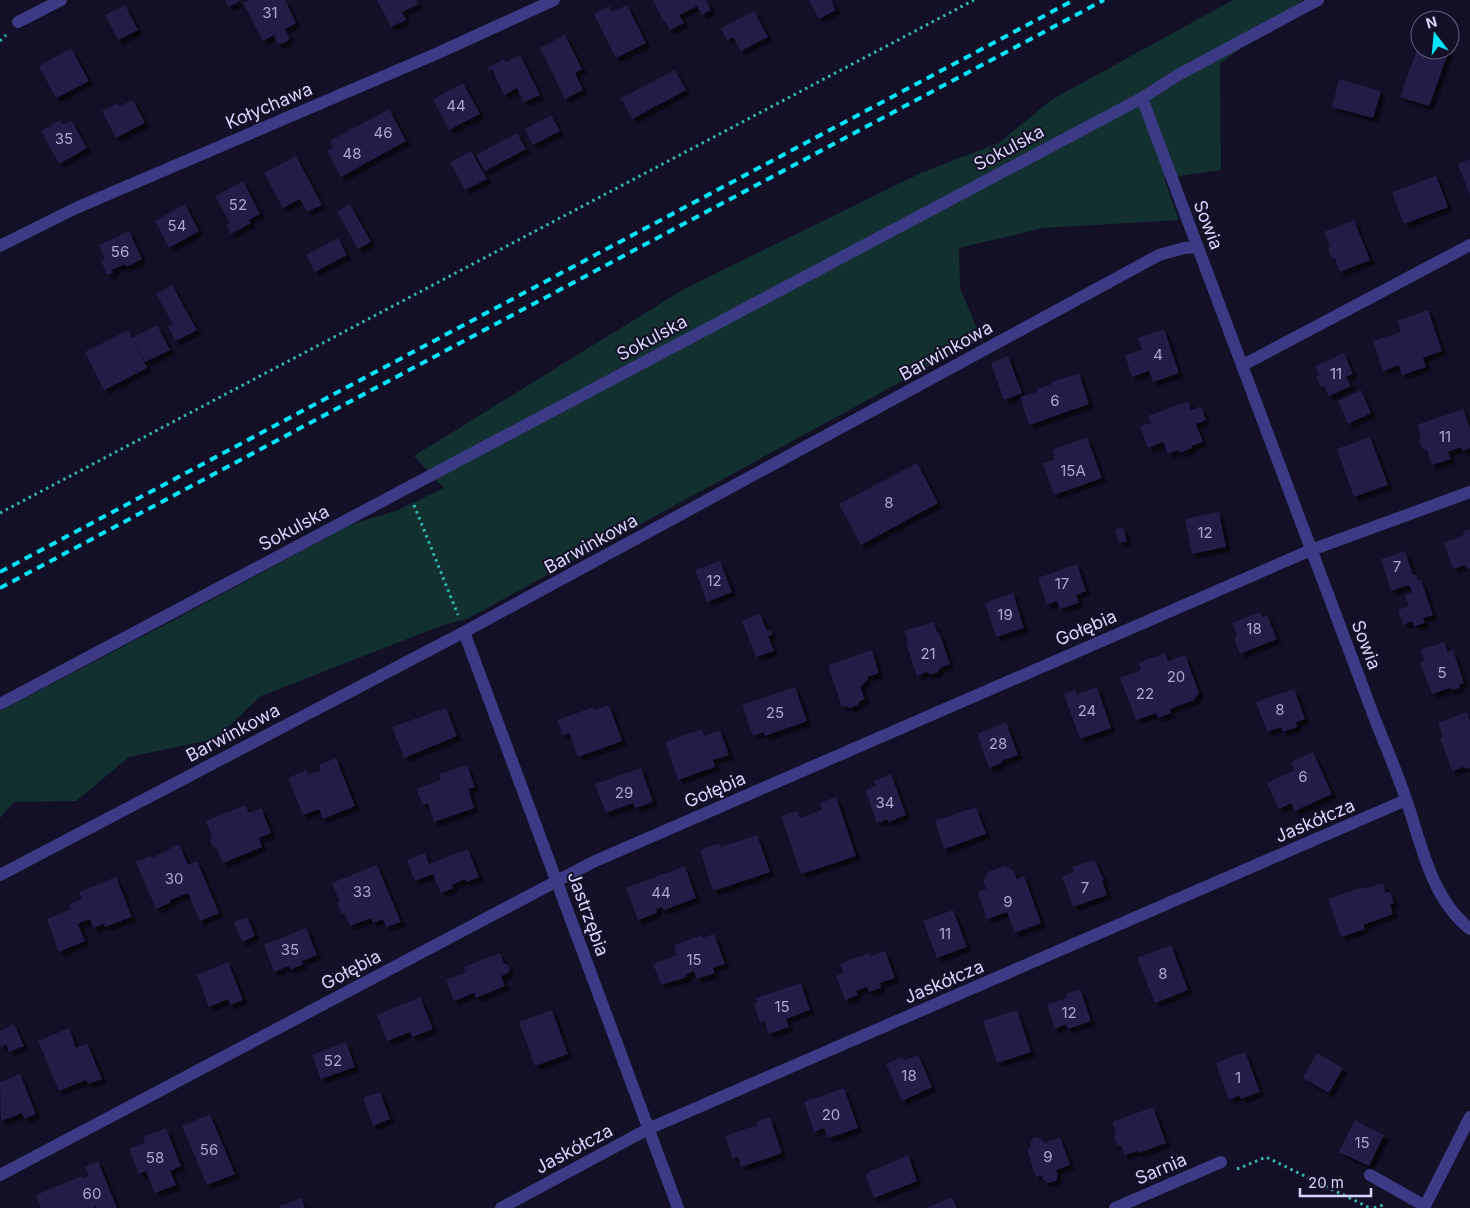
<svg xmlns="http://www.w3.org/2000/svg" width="1470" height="1208" font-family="Inter,sans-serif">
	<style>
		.green { fill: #12302f }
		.building { fill: #241b47; filter: url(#shadow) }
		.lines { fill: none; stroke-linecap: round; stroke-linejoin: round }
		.path { stroke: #2fb8b0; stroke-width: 3; stroke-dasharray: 2.5 4; stroke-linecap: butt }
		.minor { stroke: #3d3a85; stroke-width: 12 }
		.rail { stroke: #00e5ff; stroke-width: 4; stroke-dasharray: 8 6; stroke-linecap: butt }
		.labels { text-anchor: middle; stroke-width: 4; stroke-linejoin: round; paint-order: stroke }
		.number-label { font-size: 15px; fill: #aca6d1 }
		.street-label { font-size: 18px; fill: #d9d4ff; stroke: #130f26 }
	</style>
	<defs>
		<filter id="shadow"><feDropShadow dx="4.5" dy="4.5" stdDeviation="1" flood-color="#0009"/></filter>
	</defs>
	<rect width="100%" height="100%" fill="#130f26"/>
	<path class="green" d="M1233 0H1303L1220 64 1221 170 1164 178 1179 220 1043 228 959 248 960 288 981 338 467 619 443 625 261 696 215 739 129 757 76 801 14 802 0 818V711L172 621 350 525 398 510 444 488 414 456 684 289 923 172 999 143 1051 100Z"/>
	<path class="building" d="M225 0H241L229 7Z
		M250 0H285L296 23 285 29 289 37 288 41 281 44 277 43 274 35 263 41 243 3Z
		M377 0H416L419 4 402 12 406 20 391 27Z
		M653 0H706L711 10 702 15 697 6 679 15 684 23 670 30 666 22H664Z
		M809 0H831L836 10 819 19Z
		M125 5 138 30 118 40 105 15Z
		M627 5 646 43 616 58 594 14 609 6 612 12Z
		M754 11 768 37 741 51 733 37 727 40 721 28Z
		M565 35 582 69 575 73 583 90 565 99 540 48Z
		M1420 41V50H1449L1429 106 1400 97Z
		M71 48 89 81 56 98 39 66Z
		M520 55 540 95 524 102 517 88 504 95 492 69 489 71 487 68 504 59 506 62Z
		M675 70 686 90 632 119 621 98Z
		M1339 79 1381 91 1373 118 1332 107Z
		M463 83 480 114 449 130 433 99Z
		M133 100 145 123 116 138 102 111 118 103 120 106Z
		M389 109 406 141 341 177 327 151 333 147 330 141Z
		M551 115 560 131 533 145 525 129Z
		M60 120 63 125 72 121 87 148 59 164 41 131Z
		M517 133 526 149 485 171 476 155Z
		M471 151 487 179 465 190 450 162Z
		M296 156 322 205 307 212 300 199 283 208 264 173Z
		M1470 159V196L1458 164Z
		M1436 176 1448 207 1404 224 1392 192Z
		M243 181 260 214 249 220 251 223 231 234 226 225 230 223 215 196Z
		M185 204 199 231 169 248 155 221Z
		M350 204 371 242 358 249 337 211Z
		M1354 220 1370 260 1340 272 1335 259 1331 257 1328 249 1330 245 1324 232Z
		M129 231 142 259 126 267 125 264 112 270 113 273 107 275 101 261 105 259 99 245Z
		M338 238 347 255 315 272 306 255Z
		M172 285 197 330 176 341 168 327 173 324 156 294Z
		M1428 310 1442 351 1423 358 1426 367 1402 375 1399 365 1383 371 1373 341 1401 332 1397 321Z
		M157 325 170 350 145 362 132 338Z
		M1164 329 1179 373 1153 382 1149 371 1132 377 1125 355 1142 350 1138 338Z
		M128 330 147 368 104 390 85 352Z
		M1344 353 1353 374 1346 377 1351 386 1329 396 1324 386 1321 387 1316 376 1319 375 1315 366Z
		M1008 356 1022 393 1004 400 991 363Z
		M1079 373 1089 404 1029 425 1020 397 1037 392V389L1052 384V382Z
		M1361 390 1371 413 1348 424 1338 401Z
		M1188 401 1191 410 1201 407 1206 420 1196 424 1203 442 1191 446 1192 448 1180 453 1178 450 1168 454 1163 442 1148 448 1140 426 1151 423 1148 416Z
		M1463 409 1470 428V448L1463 451 1461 447 1448 452 1451 459 1432 465 1427 451 1422 448 1419 440 1421 435 1417 425Z
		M1087 437 1102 478 1054 495 1043 464 1055 459 1052 450Z
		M1370 437 1388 485 1354 497 1337 449Z
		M917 463 938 503 861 545 839 504Z
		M1219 512 1226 547 1192 554 1185 519Z
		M1123 527 1127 541 1119 543 1115 530Z
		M1470 529V568L1467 569 1465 565 1453 569 1444 543 1464 535 1462 532Z
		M1405 551 1413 575H1416L1418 580H1421L1433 615 1423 618 1425 623 1414 626 1412 621 1403 625 1398 610 1409 606 1405 595 1412 592 1409 585 1391 591 1381 559Z
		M720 561 732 592 707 602 695 570Z
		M1077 564 1086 591 1076 595 1079 603 1060 609 1057 601 1047 605 1038 578Z
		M1013 593 1024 628 996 637 985 603Z
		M1260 612 1262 617 1267 615 1277 639 1240 654 1234 638 1237 636 1232 623Z
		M760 614 767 631 770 630 772 635 768 636 774 651 756 657 742 621Z
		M934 622 937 632H939L950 664 940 668 938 672 930 675 927 672 917 676 906 643 908 642 904 631Z
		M1444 642 1448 652 1453 650 1464 683 1460 684 1459 688 1453 690 1450 688 1432 694 1420 663 1424 661 1420 650Z
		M872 650 879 673 867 677 868 679 860 687 865 699 860 701 858 705 850 708 846 706 842 707 828 665Z
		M1165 653 1168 661 1185 655 1199 693 1194 700 1170 709 1171 713 1158 718 1156 713 1136 720 1120 678 1141 670 1138 663Z
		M795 687 807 721 765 736 764 732 753 736 742 705Z
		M1097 687 1111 728 1080 739 1064 694 1075 690 1077 694Z
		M1294 689 1305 719 1296 722 1297 727 1283 732 1281 727 1267 732 1256 702Z
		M609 705 622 741 578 757 569 733 563 735 557 720 594 707 595 710Z
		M446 708 457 736 404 758 392 727Z
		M1467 712 1470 721V768L1467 769 1463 767 1452 771 1440 738 1443 737 1438 723Z
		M1006 722 1018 755 1001 761 1002 763 989 768 977 734Z
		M702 729 704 736 720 730 729 755 713 760 715 767 678 780 665 742Z
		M1313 752 1332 794 1295 811 1291 803 1279 809 1267 783 1295 770 1291 762Z
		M336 758 355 806 323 819 319 809 303 815 288 778 306 770 308 775 321 770 319 765Z
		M467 765 475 787 468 789 474 808 434 822 428 803 423 805 416 789 441 780 439 774Z
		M641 768 653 802 635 808 633 803 606 813 595 784Z
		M891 774 906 815 889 822 887 819 877 823 865 790 876 786 874 781Z
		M836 797 856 856 801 874 781 816 797 811 800 818 822 810 820 803Z
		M245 805 249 813 261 808 271 833 259 838 262 847 223 863 216 848 212 846 210 840 212 836 206 821Z
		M976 807 986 834 944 849 935 821Z
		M757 835 770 872 713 891 700 850 720 843 721 847Z
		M179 844 188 865 197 861 219 913 200 921 188 893 170 900V903L156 909 136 862 150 856 152 858Z
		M468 849 479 877 467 882 465 879 452 885 453 888 441 893 433 874 415 881 407 860 425 853 429 864Z
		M1094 860 1104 880 1102 881 1107 895 1073 907 1062 876 1074 872 1072 867Z
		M377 865 401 922 386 927 383 919 373 923 371 918 350 926 344 913 342 914 337 903 340 902 332 883Z
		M685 866 696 898 664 910 662 907 656 909 657 913 638 920 626 888Z
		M1004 866 1014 871 1017 879 1024 876 1041 923 1015 933 1007 912 987 919 978 892 986 889 983 882 988 872Z
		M116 877 132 917 105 927 104 924 93 928 90 919 78 924 85 941 59 952 47 919 71 909 69 904 82 899 79 892Z
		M1383 883 1386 893 1390 892 1394 903 1390 904 1393 914 1363 925 1365 929 1341 937 1328 899 1363 887 1364 889Z
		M953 910 967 947 937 958 923 921Z
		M247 917 255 936 242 942 234 922Z
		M306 928 317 955 302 961 303 964 290 970 289 966 274 972 264 945Z
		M714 934 725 964 713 968 715 973 697 979 694 971 686 974 687 977 661 985 653 964 677 955 674 945 702 935V938Z
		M1171 945 1188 990 1155 1003 1137 958Z
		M885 951 895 978 880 983 881 988 869 992 867 987 856 991 858 995 845 1000 836 976 843 973 840 964 869 953 870 956Z
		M500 953 504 963 508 965 510 969 508 973 501 976 505 986 476 998 474 993 454 1001 446 980 466 972 464 967Z
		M228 962 243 1000 230 1005 228 999 209 1007 197 975Z
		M801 983 810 1010 786 1019 789 1027 769 1034 764 1021 760 1023 754 1004 758 1002 756 998Z
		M1080 989 1091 1021 1068 1029 1066 1024 1055 1029 1047 1005 1067 998 1066 994Z
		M420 997 433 1029 412 1037 410 1032 387 1041 377 1015Z
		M552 1010 568 1054 535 1066 519 1022Z
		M1017 1010 1031 1052 997 1063 983 1021Z
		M14 1024 24 1046 9 1052 6 1044 0 1047V1031Z
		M69 1028 76 1048 87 1043 102 1079 88 1084 86 1080 59 1091 38 1041Z
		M346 1042 355 1067 321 1079 312 1055Z
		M1245 1052 1260 1092 1241 1099 1240 1095 1229 1100 1216 1063Z
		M1317 1053 1343 1068 1329 1093 1303 1078Z
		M918 1055 932 1087 902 1101 886 1064 902 1057 904 1061Z
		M20 1074 36 1114 24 1119 22 1113 1 1121 0 1082Z
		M844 1088 858 1128 828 1138 824 1128 814 1132 804 1102Z
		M380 1092 390 1119 373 1126 363 1098Z
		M1153 1107 1166 1143 1139 1153 1138 1151 1124 1155 1121 1146 1116 1144 1114 1136 1116 1132 1112 1122Z
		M210 1114 235 1174 207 1185 182 1126Z
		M770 1117 782 1153 741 1167 738 1157 733 1159 725 1136 757 1125 756 1122Z
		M1355 1120 1384 1135 1369 1166 1339 1152Z
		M166 1128 181 1166 170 1171 176 1185 155 1193 146 1171 139 1174 129 1149 146 1142 143 1137Z
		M1037 1137 1043 1140 1044 1143 1060 1137 1070 1165 1056 1170 1058 1175 1056 1181 1048 1183 1043 1180 1041 1175 1036 1177 1027 1149 1031 1148 1030 1145 1032 1139Z
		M908 1155 917 1181 874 1198 865 1174Z
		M98 1161 117 1208H97L96 1206 93 1208H41L36 1195 82 1176 83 1178 89 1176 85 1167Z
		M952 1197 957 1208H929L928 1207Z
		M301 1198 305 1208H280V1206Z"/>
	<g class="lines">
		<path class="path" d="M0 41 6 35
			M414 505 458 615
			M0 513 974 0
			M1237 1169 1266 1157 1370 1208
			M1374 1208 1386 1204"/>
		<path class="minor" d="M18 22 61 0
			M1142 98C1220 306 1297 514 1376 722 1387 749 1398 775 1407 802 1422 846 1431 898 1470 929
			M0 246 76 208 438 53 554 0
			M1243 365 1470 245
			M464 632 678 1208
			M0 704 1142 98 1178 75 1318 0
			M0 875 464 632 1159 255 1184 248 1198 247
			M0 1175 593 862 1311 550 1470 492
			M1370 1175 1425 1206
			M501 1208 648 1129 1406 800
			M1115 1208 1221 1162
			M1424 1208 1470 1117"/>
		<path class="rail" d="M0 572 1074 0
			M0 588 1104 0"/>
	</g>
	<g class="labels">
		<g class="number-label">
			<text x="270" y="18">31</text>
			<text x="456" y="111">44</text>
			<text x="383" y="138">46</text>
			<text x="64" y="144">35</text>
			<text x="352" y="159">48</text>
			<text x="238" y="210">52</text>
			<text x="177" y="231">54</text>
			<text x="120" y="257">56</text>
			<text x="1158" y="360">4</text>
			<text x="1336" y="379">11</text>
			<text x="1055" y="406">6</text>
			<text x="1445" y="442">11</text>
			<text x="1073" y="476">15A</text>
			<text x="889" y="508">8</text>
			<text x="1205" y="538">12</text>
			<text x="1397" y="572">7</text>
			<text x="714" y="586">12</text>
			<text x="1062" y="589">17</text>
			<text x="1005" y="620">19</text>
			<text x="1254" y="634">18</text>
			<text x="928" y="659">21</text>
			<text x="1442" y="678">5</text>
			<text x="1176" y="682">20</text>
			<text x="1145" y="699">22</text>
			<text x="1280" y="715">8</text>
			<text x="1087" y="716">24</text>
			<text x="775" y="718">25</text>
			<text x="998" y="749">28</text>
			<text x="1303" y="782">6</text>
			<text x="624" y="798">29</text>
			<text x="885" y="808">34</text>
			<text x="174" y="884">30</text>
			<text x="1085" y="893">7</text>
			<text x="362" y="897">33</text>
			<text x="661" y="898">44</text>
			<text x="1008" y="907">9</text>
			<text x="945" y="939">11</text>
			<text x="290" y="955">35</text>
			<text x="694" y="965">15</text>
			<text x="1163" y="979">8</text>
			<text x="782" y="1012">15</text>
			<text x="1069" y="1018">12</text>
			<text x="333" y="1066">52</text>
			<text x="909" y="1081">18</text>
			<text x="1238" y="1083">1</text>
			<text x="831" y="1120">20</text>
			<text x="1362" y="1148">15</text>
			<text x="209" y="1155">56</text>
			<text x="1048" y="1162">9</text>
			<text x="155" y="1163">58</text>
			<text x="92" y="1199">60</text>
		</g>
		<g class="street-label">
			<text transform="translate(269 106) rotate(-23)" y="6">Kołychawa</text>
			<text transform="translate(1009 148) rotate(-28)" y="6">Sokulska</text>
			<text transform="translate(1208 225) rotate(69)" y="6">Sowia</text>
			<text transform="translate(652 338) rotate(-28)" y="6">Sokulska</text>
			<text transform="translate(946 351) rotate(-29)" y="6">Barwinkowa</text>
			<text transform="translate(294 528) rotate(-28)" y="6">Sokulska</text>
			<text transform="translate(591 544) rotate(-29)" y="6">Barwinkowa</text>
			<text transform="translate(1086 628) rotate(-23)" y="6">Gołębia</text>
			<text transform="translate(1366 645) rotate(69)" y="6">Sowia</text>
			<text transform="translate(233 733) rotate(-28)" y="6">Barwinkowa</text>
			<text transform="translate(715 790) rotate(-23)" y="6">Gołębia</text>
			<text transform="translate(1315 821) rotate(-23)" y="6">Jaskółcza</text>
			<text transform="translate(588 914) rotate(70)" y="6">Jastrzębia</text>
			<text transform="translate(351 970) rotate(-28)" y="6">Gołębia</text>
			<text transform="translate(944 982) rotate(-23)" y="6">Jaskółcza</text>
			<text transform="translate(574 1149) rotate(-28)" y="6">Jaskółcza</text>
			<text transform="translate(1161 1169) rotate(-23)" y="6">Sarnia</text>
		</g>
	</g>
	<g transform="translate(1435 35) rotate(344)"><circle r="24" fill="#130f26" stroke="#625e7d"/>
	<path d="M0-4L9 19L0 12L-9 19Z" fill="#00e5ff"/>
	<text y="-8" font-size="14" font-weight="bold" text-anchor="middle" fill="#d9d4ff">N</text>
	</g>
	<path d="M1300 1188v8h71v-8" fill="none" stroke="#d9d4ff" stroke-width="2.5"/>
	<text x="1308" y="1188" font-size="15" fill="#d9d4ff" stroke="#130f26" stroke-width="4" paint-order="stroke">20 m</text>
</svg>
